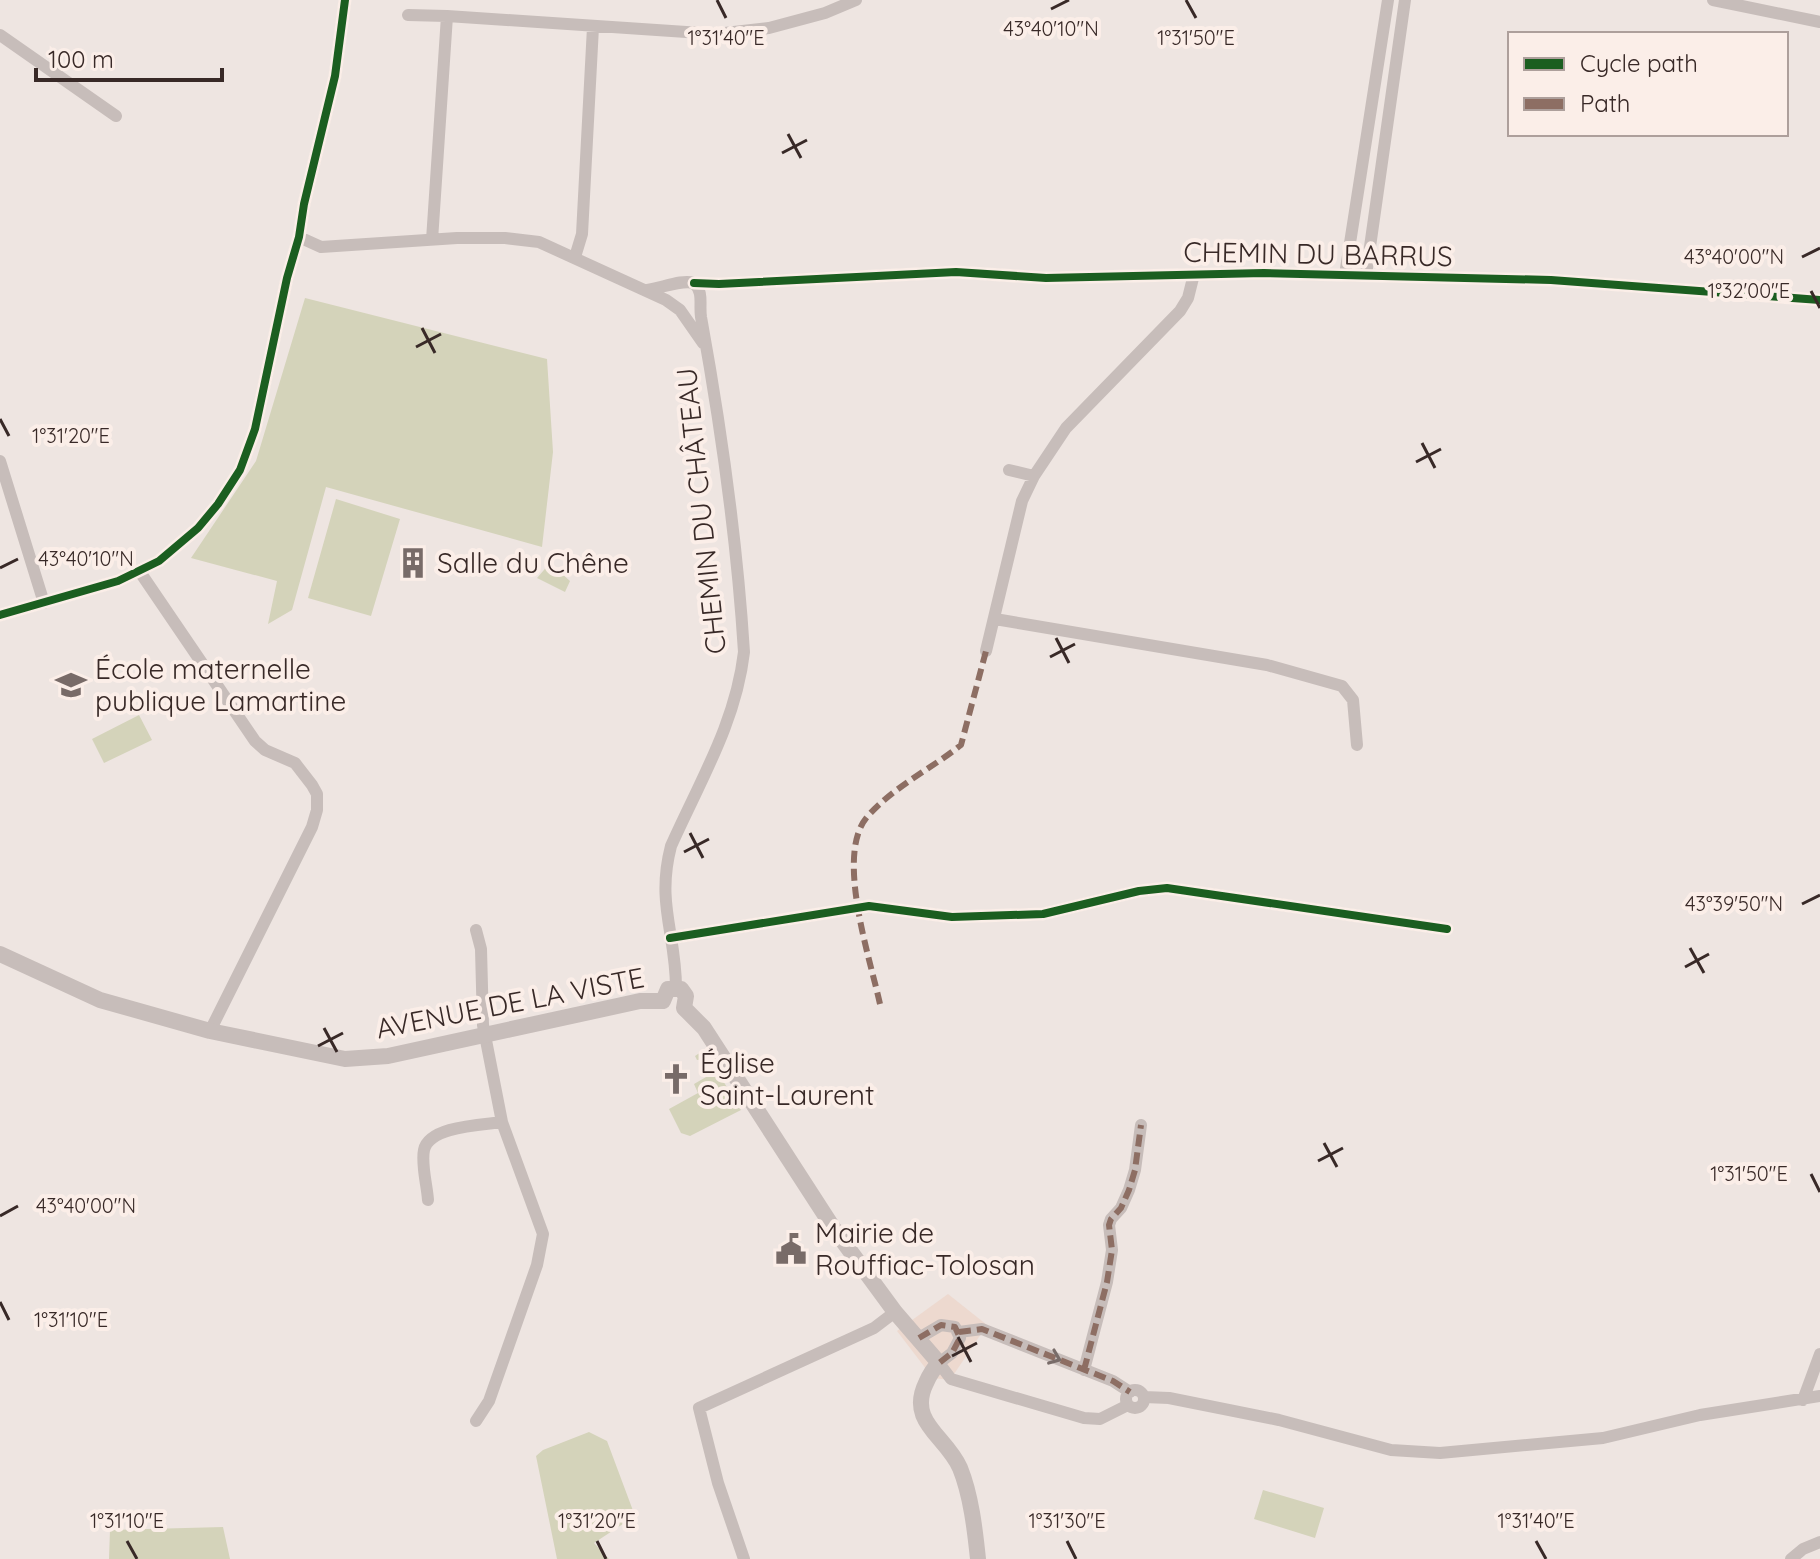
<svg xmlns="http://www.w3.org/2000/svg" width="1820" height="1559" font-family="Quicksand,sans-serif">
	<style>
		.green { fill: #d4d3ba }
		.plaza { fill: #edd9cf }
		.lines { fill: none; stroke-linecap: round; stroke-linejoin: round }
		.minor { stroke: #c7bdba; stroke-width: 12 }
		.tertiary { stroke: #c7bdba; stroke-width: 16 }
		.quiet { stroke: #8d6e63; stroke-width: 6; stroke-dasharray: 12 6; stroke-linecap: butt }
		.cycleway-casing { stroke: #fbeee8; stroke-width: 13 }
		.cycleway { stroke: #1b5e20; stroke-width: 8 }
		.oneway { stroke: #786c69 }
		.ticks { fill: none; stroke: #382927; stroke-width: 3 }
		.labels { text-anchor: middle; stroke-width: 8; stroke-linejoin: round; paint-order: stroke }
		.street-label { font-size: 28px; fill: #382927; stroke: #fbeee8 }
		.poi-label { font-size: 28px; fill: #382927; stroke: #fbeee8; text-anchor: start }
		.ticks-label { font-size: 20px; text-anchor: middle; fill: #382927; stroke: #fbeee8; stroke-width: 8; stroke-linejoin: round; paint-order: stroke }
	</style>
	<rect width="100%" height="100%" fill="#eee5e1"/>
	<path class="green" d="M305 298 547 359 553 452 542 547 326 487 292 610 268 624 277 581 191 558 256 461Z
		M336 499 400 519 371 616 308 598Z
		M550 563 570 581 565 592 537 578Z
		M139 715 152 740 104 763 92 739Z
		M704 1050 741 1110 690 1136 681 1133 669 1109 698 1093 694 1084 713 1073 707 1059 697 1060 695 1056Z
		M589 1432 607 1441 635 1516 594 1543 609 1559H557L536 1456 543 1450Z
		M1263 1490 1324 1508 1315 1538 1254 1519Z
		M223 1527 230 1559H109L110 1530Z"/>
	<path class="plaza" d="M948 1294 987 1325 950 1380 933 1378 897 1331Z"/>
	<g class="lines">
		<path class="minor" d="M1713 0 1820 22
			M408 15 447 16
			M0 35 116 116
			M299 237 321 247 457 238H505L539 242 666 300 680 310 703 343
			M432 240 447 16 716 34 769 28 825 13 856 0
			M575 257 582 234 593 27
			M1345 275 1388 0
			M1366 275 1405 0
			M694 283 719 284 956 272 1046 278 1264 273 1551 280 1820 300
			M647 290C662 288 682 279 694 283 704 293 699 304 701 317 721 427 737 540 744 652 736 722 700 781 671 846 656 904 676 933 676 988
			M0 461 44 603
			M1034 476 1066 428 1180 311 1188 298 1194 274
			M140 572 255 741 265 750 295 763 312 785 317 794V810L312 827 210 1031
			M0 615 118 581 159 561 198 528 218 504 240 470 255 429 287 278 299 237 304 204 335 76 345 0
			M995 619 1267 665 1342 686 1353 700 1357 745
			M986 651 1022 501 1034 476 1009 470
			M476 930 481 949 483 1025 502 1122 543 1234 537 1265 489 1401 476 1421
			M670 938 869 906 952 917 1043 914 1139 891 1167 888 1447 929
			M428 1200C427 1185 421 1164 424 1150 429 1126 482 1125 502 1122
			M959 1332 982 1329 1113 1381 1130 1392
			M919 1338 941 1325 955 1327 960 1338 952 1353 939 1363 951 1379 1084 1418 1100 1419 1128 1405
			M1084 1370 1107 1282 1112 1250 1109 1225 1111 1219 1121 1208 1129 1190 1135 1170 1141 1125
			M1126 1399a9 9 0 1 1 18 0a9 9 0 1 1-18 0Z
			M1144 1397 1169 1398 1279 1420 1391 1450 1440 1453 1603 1438 1700 1415 1820 1396
			M1803 1400 1820 1354
			M744 1559 718 1483 699 1408 874 1328 895 1312
			M1791 1559 1803 1549 1820 1542"/>
		<path class="tertiary" d="M0 954 100 1000 210 1031 345 1059 388 1056 640 1001H663
			M663 1001 668 989H681L686 996 684 1008
			M684 1008 704 1028 834 1229 895 1312 939 1363C933 1369 929 1376 926 1383 907 1422 946 1436 960 1468 971 1495 975 1530 978 1559"/>
		<path class="quiet" d="M880 1004C870 958 835 855 867 817 893 787 931 769 961 745L986 651
			M959 1332 982 1329 1113 1381 1130 1392
			M919 1338 941 1325 955 1327 960 1338 952 1353 939 1363
			M1084 1370 1107 1282 1112 1250 1109 1225 1111 1219 1121 1208 1129 1190 1135 1170 1141 1125"/>
		<defs>
			<path id="cycleway" d="M694 283 719 284 956 272 1046 278 1264 273 1551 280 1820 300
				M0 615 118 581 159 561 198 528 218 504 240 470 255 429 287 278 299 237 304 204 335 76 345 0
				M670 938 869 906 952 917 1043 914 1139 891 1167 888 1447 929"/>
		</defs>
		<use href="#cycleway" class="cycleway-casing"/>
		<use href="#cycleway" class="cycleway"/>
	</g>
	<defs><path id="oneway-chevron" d="M-2-3.5L2.5 0L-2 3.5" fill="none" stroke-width="1.6" stroke-linecap="round" stroke-linejoin="round" transform="scale(2)"/></defs>
	<use class="oneway" href="#oneway-chevron" transform="translate(1055 1358) rotate(22)"/>
	<path class="ticks" d="M717 0 726 18M1186 0 1196 18M1051 9 1069 0M788 134 801 158M782 153 807 140M1802 257 1820 248M1811 291 1820 308M422 328 435 353M416 347 441 334M0 419 9 436M1422 443 1435 468M1416 462 1441 449M0 568 18 559M1056 638 1069 663M1050 657 1075 644M690 833 703 858M684 852 709 839M1802 904 1820 895M1690 948 1704 973M1685 967 1709 954M324 1028 337 1052M318 1046 343 1033M1324 1143 1337 1167M1318 1161 1343 1148M1811 1174 1820 1192M0 1216 18 1206M0 1302 9 1320M958 1337 971 1362M952 1356 977 1343M127 1541 137 1559M597 1541 606 1559M1067 1541 1076 1559M1536 1541 1546 1559"/>
	<defs>
		<symbol id="building-bare" viewBox="-9 -9 18 18"><path d="M-4-6H4V6H1V3H-1V6H-4ZM-2.5-4.3h1.7v1.8h-1.7ZM.8-4.3h1.7v1.8H.8ZM-2.5-1h1.7V.8h-1.7ZM.8-1h1.7V.8H.8Z" fill="#786b68" stroke="#fbeee8" stroke-width="2.5" paint-order="stroke"/></symbol>
		<symbol id="school-bare" viewBox="-9 -9 18 18"><path d="M0-5L7-2L0 1L-7-2ZM-4 1L0 2.5L4 1V4Q0 6-4 4Z" fill="#786b68" stroke="#fbeee8" stroke-width="2.5" paint-order="stroke"/></symbol>
		<symbol id="church-bare" viewBox="-9 -9 18 18"><path d="M-1.2-6h2.4v3.5h3.3v2.4h-3.3V6h-2.4V-.1h-3.3v-2.4h3.3Z" fill="#786b68" stroke="#fbeee8" stroke-width="2.5" paint-order="stroke"/></symbol>
		<symbol id="civic-bare" viewBox="-9 -9 18 18"><path d="M-.6-6.5H3V-4.5H.6V-3L4-1V1h2V6H-6V1h2V-1L-.6-3ZM-1.2 2.5V6h2.4V2.5Z" fill="#786b68" stroke="#fbeee8" stroke-width="2.5" paint-order="stroke"/></symbol>
	</defs>
	<g fill-rule="evenodd">
		<use href="#building-bare" x="391" y="541" width="44" height="44"/>
		<use href="#school-bare" x="49" y="663" width="44" height="44"/>
		<use href="#church-bare" x="654" y="1057" width="44" height="44"/>
		<use href="#civic-bare" x="769" y="1227" width="44" height="44"/>
	</g>
	<g class="labels">
		<g class="street-label">
			<text transform="translate(1318 254) rotate(1)" y="10">CHEMIN DU BARRUS</text>
			<text transform="translate(701 511) rotate(-96)" y="10">CHEMIN DU CHÂTEAU</text>
			<text transform="translate(510 1003) rotate(-11)" y="10">AVENUE DE LA VISTE</text>
		</g>
		<g class="poi-label">
			<text x="437" y="573">Salle du Chêne</text>
			<text x="95" y="679">École maternelle<tspan x="95" dy="32">publique Lamartine</tspan></text>
			<text x="700" y="1073">Église<tspan x="700" dy="32">Saint-Laurent</tspan></text>
			<text x="815" y="1243">Mairie de<tspan x="815" dy="32">Rouffiac-Tolosan</tspan></text>
		</g>
	</g>
	<g class="ticks-label">
		<text x="1051" y="36">43°40'10"N</text>
		<text x="726" y="45">1°31'40"E</text>
		<text x="1196" y="45">1°31'50"E</text>
		<text x="1734" y="264">43°40'00"N</text>
		<text x="1749" y="298">1°32'00"E</text>
		<text x="71" y="443">1°31'20"E</text>
		<text x="86" y="566">43°40'10"N</text>
		<text x="1734" y="911">43°39'50"N</text>
		<text x="1749" y="1181">1°31'50"E</text>
		<text x="86" y="1213">43°40'00"N</text>
		<text x="71" y="1327">1°31'10"E</text>
		<text x="127" y="1528">1°31'10"E</text>
		<text x="597" y="1528">1°31'20"E</text>
		<text x="1067" y="1528">1°31'30"E</text>
		<text x="1536" y="1528">1°31'40"E</text>
	</g>
	<rect x="1508" y="32" width="280" height="104" fill="#fbeee8" stroke="#ad9f9b" stroke-width="2"/>
	<rect x="1524" y="58" width="40" height="12" fill="#1b5e20" stroke="#ad9f9b" stroke-width="2"/>
	<text x="1580" y="72" font-size="24" fill="#382927">Cycle path</text>
	<rect x="1524" y="98" width="40" height="12" fill="#8d6e63" stroke="#ad9f9b" stroke-width="2"/>
	<text x="1580" y="112" font-size="24" fill="#382927">Path</text>
	<path d="M36 68v12h186v-12" fill="none" stroke="#382927" stroke-width="4"/>
	<text x="48" y="68" font-size="24" fill="#382927" stroke="#fbeee8" stroke-width="6" paint-order="stroke">100 m</text>
</svg>
